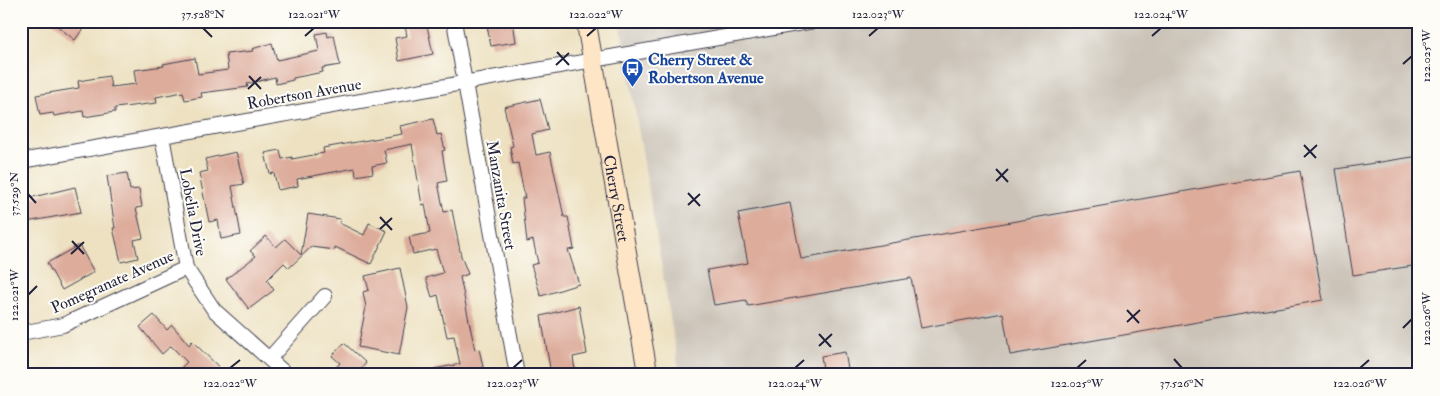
<svg xmlns="http://www.w3.org/2000/svg" width="1440" height="396" font-family="'IM FELL Double Pica',serif">
	<style>
		.industrial { fill: #cbc3b8 }
		.building { fill: #ddac9b }
		.lines { fill: none; stroke-linecap: round; stroke-linejoin: round }
		.street-casing { stroke: #403f4f; stroke-width: 16 }
		.secondary-casing { stroke: #403f4f; stroke-width: 21 }
		.street { stroke: #fff; stroke-width: 14 }
		.secondary { stroke: #fde5c5; stroke-width: 19 }
		.ticks { fill: none; stroke: #22223b; stroke-width: 2 }
		.labels { text-anchor: middle; stroke-width: 4; stroke-linejoin: round; paint-order: stroke }
		.transit-label { font-size: 16px; font-weight: bold; fill: #164399; stroke: #fdfcf7; text-anchor: start }
		.street-label { font-size: 16px; fill: #22223b; stroke: #fdfcf7 }
		.neatline { fill: none; stroke: #22223b; stroke-width: 2 }
		.ticks-label { font-size: 12px; text-anchor: middle; fill: #22223b }
	</style>
	<rect width="100%" height="100%" fill="#fdfcf7"/>
	<filter id="ink" filterUnits="userSpaceOnUse"><feTurbulence type="fractalNoise" baseFrequency=".02" numOctaves="2"/><feDisplacementMap in="SourceGraphic" scale="10" xChannelSelector="R" yChannelSelector="G"/><feConvolveMatrix kernelMatrix="1 2 1 2 8 2 1 2 1" color-interpolation-filters="sRGB"/></filter>
	<filter id="wash" filterUnits="userSpaceOnUse"><feTurbulence type="fractalNoise" baseFrequency=".0096" numOctaves="4" result="noise"/><feDisplacementMap in="SourceGraphic" scale="20" xChannelSelector="R" yChannelSelector="G"/><feGaussianBlur stdDeviation="1.12" result="paint"/><feColorMatrix in="noise" values="0 0 0 0 0 0 0 0 0 0 0 0 0 0 0 0 0 1.4 0 .05"/><feComposite in="paint" operator="in"/></filter>
	<g filter="url(#wash)">
		<rect width="100%" height="100%" fill="#ede1c1"/>
		<path class="industrial" d="M620 21H1419V375H680Z"/>
		<g id="blocks">
			<path class="building" d="M51 21H76L84 27 75 40Z
				M404 21H426L433 54 399 61 395 38 407 36Z
				M486 21H513L516 42 491 46Z
				M327 32 328 37 334 35 340 65 322 68 323 72 293 78V80L276 84 275 77 247 84 248 87 201 93 202 97 185 100 183 92 156 97 157 103 115 108V112L84 117 83 111 54 116 53 113 40 115 36 95 79 88 78 81 109 76 111 87 136 84 134 70 164 66 163 64 195 58 198 74 228 70 226 54 253 51 252 49 272 43 277 60 319 51 316 34Z
				M540 99 548 130 532 134 536 155 550 152 564 217H568L574 249 568 250 579 284 541 296 531 265 538 263 533 240 527 242 522 198H525L518 163 513 164 510 147 513 146 504 107Z
				M433 119 437 135 441 134 445 150 442 151 447 181 438 183 444 212 452 210 461 256 468 274 460 277 475 350 479 349 485 375H435L434 369 460 364 454 336 447 337 438 295 432 297 426 278 443 273 436 249 413 254 409 237 430 233 425 204 422 205 412 144 384 150 387 163 372 166 373 173 356 176 355 168 297 179 298 186 278 190 274 173 270 174 265 153 280 150 282 159 292 157V159L324 153 323 148 402 134 400 126Z
				M236 152 244 184 232 186 241 235 221 239 218 220 209 222 199 173 208 171 205 159Z
				M1419 156V265L1353 275 1336 169Z
				M1300 171 1323 300 1010 355 1003 313 921 328 911 278 748 306 746 300 714 305 707 270 748 263 738 213 790 203 801 259Z
				M127 173 130 190 139 189 142 207 136 208 143 238 134 240 138 258 121 262 113 228H115L107 176Z
				M75 187 81 212 21 223V200Z
				M308 214 340 219 339 223 364 235 369 223 387 231 371 264 335 247V250L311 247 289 268 284 263 267 280 274 290 249 309 226 279 256 256 250 251 266 236 276 247 285 239 301 255Z
				M79 245 94 272 62 290 47 263Z
				M400 268 408 307 399 355 358 347 366 307 363 292 369 290 365 276Z
				M579 306 587 354 573 357 575 370 551 374 541 316Z
				M154 315 167 330 172 325 189 345 192 341 227 375H174L187 362 171 346 162 354 140 327Z
				M344 343 366 363 356 375H329L340 363 332 356Z
				M845 352 849 375H824L821 356Z"/>
		</g>
	</g>
	<g filter="url(#ink)">
		<use href="#blocks" fill-opacity="0" stroke="#403f4f" stroke-width="1"/>
		<g class="lines">
			<defs>
				<path id="street" d="M454 21 517 375
					M162 136 186 268 214 310 287 375
					M21 161 814 21
					M21 333 63 325 186 268
					M269 359 325 296"/>
				<g id="secondary">
					<path id="s1" d="M586 21 648 375"/>
				</g>
			</defs>
			<use href="#street" class="street-casing"/>
			<use href="#secondary" class="secondary-casing"/>
			<use href="#street" class="street"/>
			<use href="#secondary" class="secondary"/>
		</g>
	</g>
	<path class="ticks" d="M203 28 212 37M305 36 314 28M587 36 596 28M869 36 878 28M1152 36 1161 28M557 52 569 65M1403 64 1412 56M556 65 569 53M249 76 261 89M248 89 261 77M1304 145 1316 158M1304 157 1317 145M996 169 1008 182M996 181 1008 169M688 193 700 206M28 194 36 203M688 205 700 194M380 217 392 230M380 229 392 218M72 241 84 254M71 254 84 242M28 295 37 286M1127 310 1139 323M1127 322 1140 310M1403 328 1412 319M819 334 831 347M819 346 832 334M1174 359 1182 368M230 368 240 360M513 368 522 360M795 368 804 360M1077 368 1086 360M1360 368 1369 360"/>
	<defs>
		<symbol id="bus-pin" viewBox="-11 -11 22 30"><path d="M0 17L-7.5 6A9.5 9.5 0 1 1 7.5 6Z" fill="#1a4fb4" stroke="#fdfcf7"/><path d="M-5-6H5V4H4V6H2V4H-2V6H-4V4H-5ZM-3.5-4V0h7V-4ZM-3.5 1.2v1.5H-2V1.2ZM2 1.2v1.5H3.5V1.2Z" fill="#fff"/></symbol>
	</defs>
	<g fill-rule="evenodd">
		<use href="#bus-pin" x="620" y="56" width="25" height="34"/>
	</g>
	<g class="labels">
		<g class="transit-label">
			<text x="648" y="65">Cherry Street &amp;<tspan x="648" dy="18">Robertson Avenue</tspan></text>
		</g>
		<g class="street-label">
			<text transform="translate(304 93) rotate(-10)" y="6">Robertson Avenue</text>
			<text transform="translate(502 195) rotate(80)" y="6">Manzanita Street</text>
			<text dy="6" stroke="none"><textPath href="#s1" startOffset="180">Cherry Street</textPath></text>
			<text transform="translate(194 212) rotate(79)" y="6">Lobelia Drive</text>
			<text transform="translate(112 281) rotate(-24)" y="6">Pomegranate Avenue</text>
		</g>
	</g>
	<rect width="1440" height="396" fill="none" stroke="#fdfcf7" stroke-width="55"/>
	<rect x="28" y="28" width="1384" height="340" class="neatline"/>
	<g class="ticks-label">
		<text x="203" y="18">37.528°N</text>
		<text x="314" y="18">122.021°W</text>
		<text x="596" y="18">122.022°W</text>
		<text x="878" y="18">122.023°W</text>
		<text x="1161" y="18">122.024°W</text>
		<text transform="translate(1426 56) rotate(-90)" y="4">122.025°W</text>
		<text transform="translate(14 194) rotate(-90)" y="4">37.529°N</text>
		<text transform="translate(14 295) rotate(-90)" y="4">122.021°W</text>
		<text transform="translate(1426 319) rotate(-90)" y="4">122.026°W</text>
		<text x="230" y="387">122.022°W</text>
		<text x="513" y="387">122.023°W</text>
		<text x="795" y="387">122.024°W</text>
		<text x="1077" y="387">122.025°W</text>
		<text x="1182" y="387">37.526°N</text>
		<text x="1360" y="387">122.026°W</text>
	</g>
</svg>
